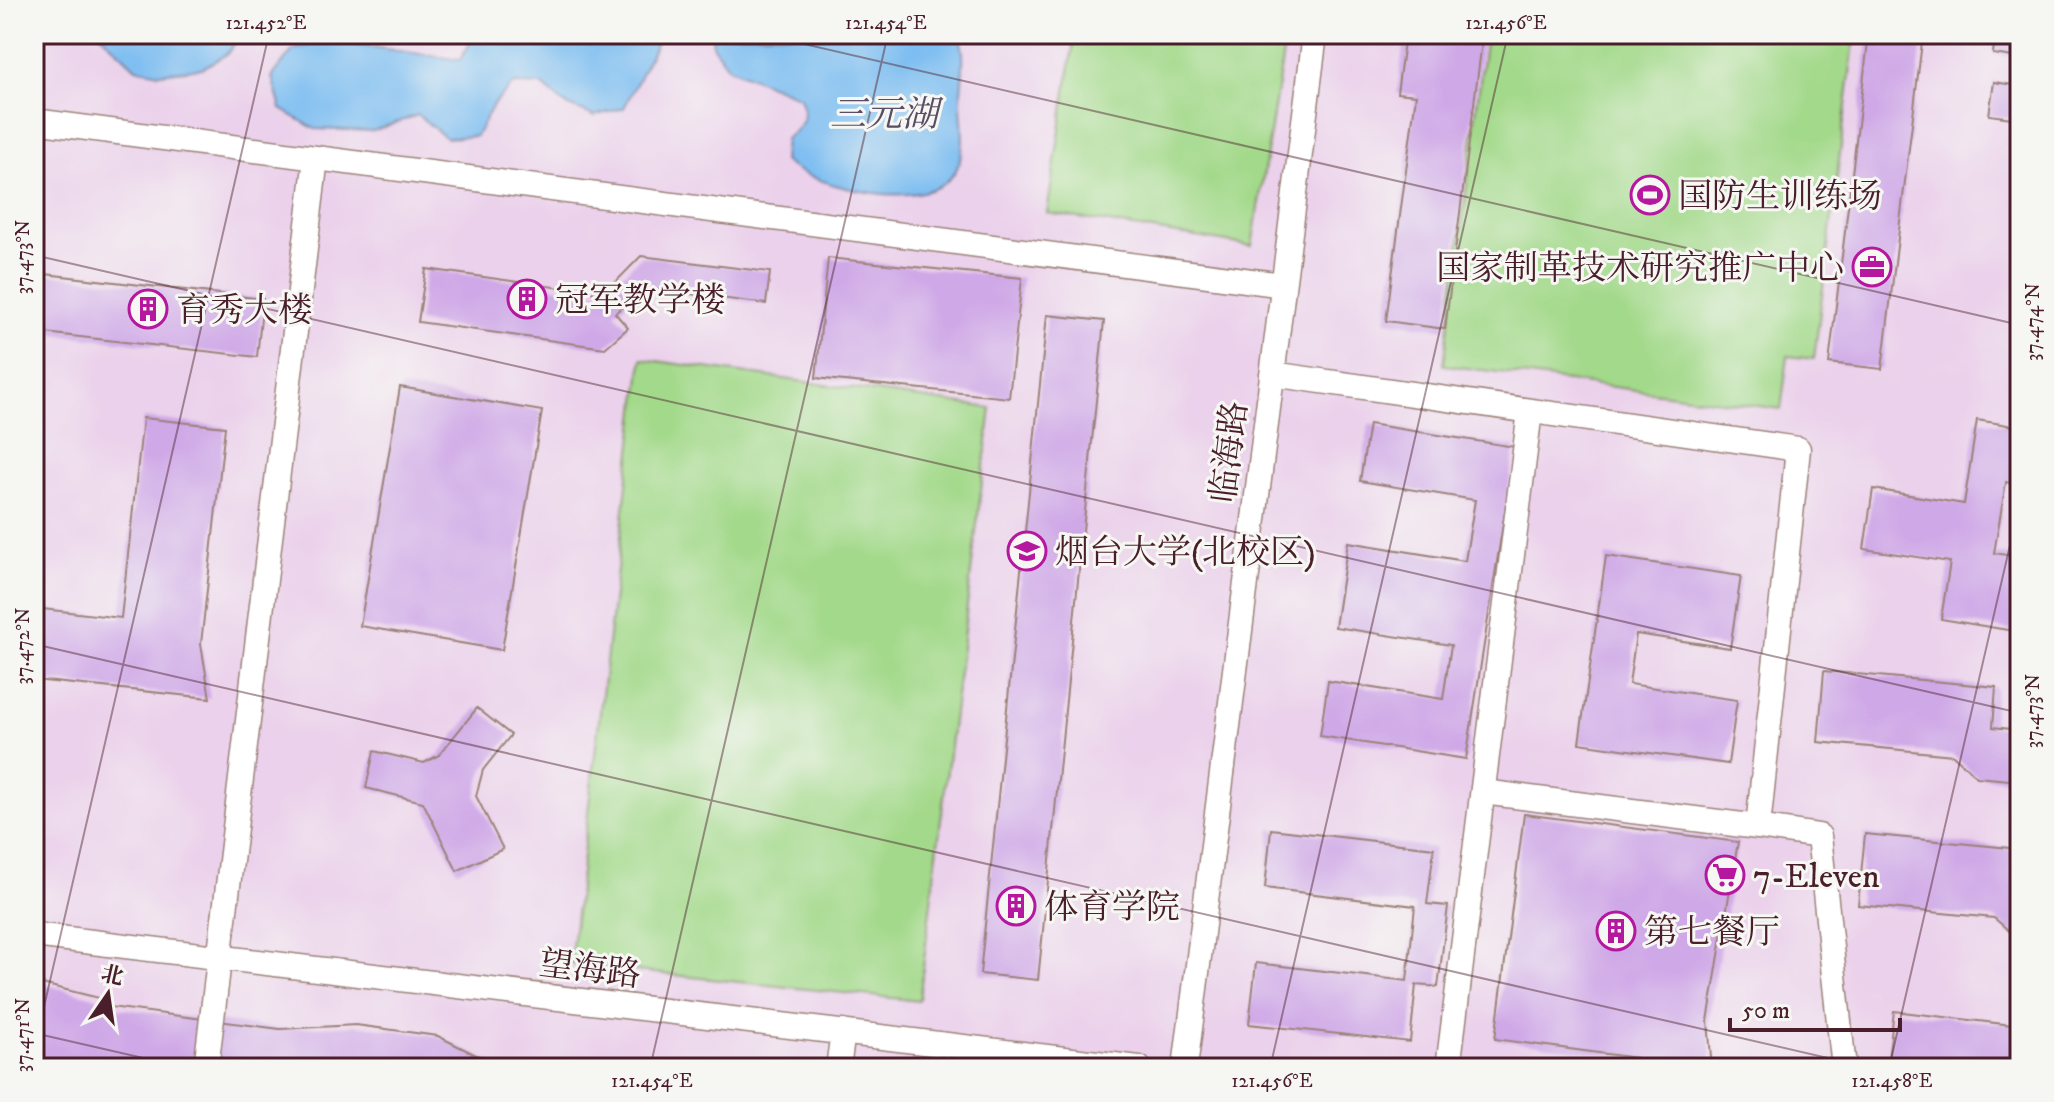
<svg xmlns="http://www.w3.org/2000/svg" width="2054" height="1102" font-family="'IM FELL DW Pica','Noto Serif SC',serif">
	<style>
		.built { fill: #ebd1eb }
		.green { fill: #a3d98a; stroke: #767c5a; stroke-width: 2 }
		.water { fill: #7dbdf1; stroke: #646e8e; stroke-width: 2 }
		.building { fill: #cfa8e7 }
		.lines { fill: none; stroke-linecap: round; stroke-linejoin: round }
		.minor-casing { stroke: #9c827a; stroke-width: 27 }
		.minor { stroke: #fff; stroke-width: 24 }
		.ticks { fill: none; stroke: #4a1f2b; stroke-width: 2; stroke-opacity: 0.45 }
		.labels { text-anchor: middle; stroke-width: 6; stroke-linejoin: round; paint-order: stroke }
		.poi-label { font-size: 34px; fill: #4a1f2b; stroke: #f6f6f2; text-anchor: start }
		.street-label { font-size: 34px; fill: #4a1f2b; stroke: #f6f6f2 }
		.water-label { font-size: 36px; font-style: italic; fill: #594e66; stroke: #f6f6f2 }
		.neatline { fill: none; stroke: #4a1f2b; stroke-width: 3 }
		.ticks-label { font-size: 20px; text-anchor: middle; fill: #4a1f2b }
	</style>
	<rect width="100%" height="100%" fill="#f6f6f2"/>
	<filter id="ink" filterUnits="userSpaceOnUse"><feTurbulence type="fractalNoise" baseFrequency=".0125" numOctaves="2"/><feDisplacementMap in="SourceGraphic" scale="16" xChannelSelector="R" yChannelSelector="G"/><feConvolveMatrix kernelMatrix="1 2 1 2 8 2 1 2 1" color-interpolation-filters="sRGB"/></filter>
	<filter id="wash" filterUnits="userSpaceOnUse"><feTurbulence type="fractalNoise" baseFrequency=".006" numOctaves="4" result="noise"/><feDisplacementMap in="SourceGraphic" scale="32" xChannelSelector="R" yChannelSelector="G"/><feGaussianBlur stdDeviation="1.8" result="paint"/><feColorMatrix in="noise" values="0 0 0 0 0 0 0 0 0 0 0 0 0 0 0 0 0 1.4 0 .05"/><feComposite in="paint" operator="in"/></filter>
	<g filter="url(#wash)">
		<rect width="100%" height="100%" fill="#eee4c8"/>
		<path class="built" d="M34 34H2020V1068H34Z"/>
		<path class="green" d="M1075 34H1286L1252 246 1047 213Z
			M1486 34H1855L1814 359 1788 356 1781 409 1444 365Z
			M642 359 991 408 919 1001 570 964Z"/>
		<path class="water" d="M100 34H241L227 54 202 68 159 73 136 68Z
			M470 34H661L624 108 594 116 564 104 542 85 513 84 493 105 476 136 446 138 418 115 373 131 315 129 281 109 272 77 293 50 326 40 460 60 470 43Z
			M713 34H958C967 54 962 73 961 94 960 119 968 144 957 168 935 217 815 188 783 161L785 139C804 125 808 119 800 97L729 68 712 45Z"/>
		<g id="blocks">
			<path class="building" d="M1405 34H1483L1445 329 1386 321 1416 95 1397 93Z
				M1869 34H1923L1882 369 1829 363Z
				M1995 34H2020V58L1993 54Z
				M1994 82 2020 86V119L1989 115Z
				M641 256 770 272 766 304 644 288 615 313 628 328 605 348 418 322 426 269 604 294Z
				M828 258 1022 278 1009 398 816 378Z
				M34 261 45 274 263 299 257 357 45 333 34 319Z
				M1047 315 1104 321 1038 980 980 974Z
				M400 387 542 411 502 650 360 626Z
				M143 418 225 427 201 644 210 698 35 680 43 609 121 618Z
				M1977 420 2020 427V485L2006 482 1994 553 2020 557V632L1941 619 1950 562 1864 549 1873 489 1964 504Z
				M1369 424 1515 447 1466 759 1320 736 1328 681 1443 699 1451 645 1335 627 1348 542 1465 561 1475 500 1360 481Z
				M1606 556 1741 576 1730 648 1636 634 1629 684 1737 700 1728 764 1579 743Z
				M1824 671 1996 687 1993 727 2020 730V781L1977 777 1953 755 1818 742Z
				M477 708 511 735 483 770 476 796 503 849 457 871 423 802 366 788 374 751 424 763 439 755Z
				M1524 814 1738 842 1708 1021 1711 1057 1705 1068H1640L1636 1058 1495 1039Z
				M1271 829 1434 848 1427 904 1448 906 1438 987 1416 985 1410 1042 1249 1024 1256 963 1407 981 1415 906 1265 888Z
				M1865 834 2020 849V940L1994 918 1858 905Z
				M34 982 103 999 102 1006 280 1029 356 1025 438 1036 502 1068H34Z
				M1894 1011 2020 1026V1068H1887Z"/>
		</g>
	</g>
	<g filter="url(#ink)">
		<use href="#blocks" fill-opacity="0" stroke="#9c827a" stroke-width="2"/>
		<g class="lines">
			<defs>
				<path id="minor" d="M34 121 1283 285
					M1272 374 1798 449 1758 827 1819 836 1844 1068
					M1483 792 1758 827
					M34 935 1139 1068
					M206 1068 316 158
					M838 1068 843 1032
					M1185 1068 1315 34
					M1448 1068 1530 411"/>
			</defs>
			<use href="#minor" class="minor-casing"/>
			<use href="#minor" class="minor"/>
		</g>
	</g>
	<path class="ticks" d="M761 34 2020 325M34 255 2020 713M34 644 1871 1068M34 1033 187 1068M34 1050 269 34M650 1068 888 34M1270 1068 1508 34M1889 1068 2020 502"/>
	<defs>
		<symbol id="stadium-ring" viewBox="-11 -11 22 22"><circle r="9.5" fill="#f6f6f2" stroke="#b5179e" stroke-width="1.5"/><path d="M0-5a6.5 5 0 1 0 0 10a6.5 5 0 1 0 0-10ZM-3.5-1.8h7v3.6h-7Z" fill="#b5179e"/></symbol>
		<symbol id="office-ring" viewBox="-11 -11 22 22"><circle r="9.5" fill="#f6f6f2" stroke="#b5179e" stroke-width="1.5"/><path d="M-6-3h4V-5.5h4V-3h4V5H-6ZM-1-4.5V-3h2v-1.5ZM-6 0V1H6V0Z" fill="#b5179e"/></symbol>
		<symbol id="building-ring" viewBox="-11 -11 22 22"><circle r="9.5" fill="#f6f6f2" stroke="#b5179e" stroke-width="1.5"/><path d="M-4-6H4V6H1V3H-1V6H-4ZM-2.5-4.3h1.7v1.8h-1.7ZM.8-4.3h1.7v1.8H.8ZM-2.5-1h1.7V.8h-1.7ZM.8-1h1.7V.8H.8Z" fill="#b5179e"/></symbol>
		<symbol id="university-ring" viewBox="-11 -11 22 22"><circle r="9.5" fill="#f6f6f2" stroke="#b5179e" stroke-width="1.5"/><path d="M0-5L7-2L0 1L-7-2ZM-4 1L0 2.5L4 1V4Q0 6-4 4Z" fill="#b5179e"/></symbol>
		<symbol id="supermarket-ring" viewBox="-11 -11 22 22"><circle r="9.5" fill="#f6f6f2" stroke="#b5179e" stroke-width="1.5"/><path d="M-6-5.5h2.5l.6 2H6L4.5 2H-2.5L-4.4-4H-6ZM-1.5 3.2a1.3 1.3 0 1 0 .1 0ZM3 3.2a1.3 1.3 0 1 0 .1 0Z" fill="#b5179e"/></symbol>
	</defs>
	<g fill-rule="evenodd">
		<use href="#stadium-ring" x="1628" y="173" width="44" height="44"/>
		<use href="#office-ring" x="1850" y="245" width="44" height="44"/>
		<use href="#building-ring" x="505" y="277" width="44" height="44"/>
		<use href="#building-ring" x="126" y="287" width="44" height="44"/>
		<use href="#university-ring" x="1005" y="529" width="44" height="44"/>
		<use href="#supermarket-ring" x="1703" y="853" width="44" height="44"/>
		<use href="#building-ring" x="994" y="884" width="44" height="44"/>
		<use href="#building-ring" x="1594" y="909" width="44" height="44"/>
	</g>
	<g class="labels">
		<g class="poi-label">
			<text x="1678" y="207">国防生训练场</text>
			<text x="1844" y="279" text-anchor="end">国家制革技术研究推广中心</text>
			<text x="555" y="311">冠军教学楼</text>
			<text x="176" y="321">育秀大楼</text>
			<text x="1055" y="563">烟台大学(北校区)</text>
			<text x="1753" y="887">7-Eleven</text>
			<text x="1044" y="918">体育学院</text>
			<text x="1644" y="943">第七餐厅</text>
		</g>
		<g class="street-label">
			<text transform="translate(1228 452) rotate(-83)" y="12">临海路</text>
			<text transform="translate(590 968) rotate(7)" y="12">望海路</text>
		</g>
		<g class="water-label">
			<text x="884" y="126">三元湖</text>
		</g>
	</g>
	<rect width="2054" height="1102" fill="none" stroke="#f6f6f2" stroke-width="88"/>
	<g transform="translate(108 994) rotate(13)" stroke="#f6f6f2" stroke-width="6" paint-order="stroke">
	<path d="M0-6L14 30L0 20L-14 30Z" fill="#4a1f2b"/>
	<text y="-12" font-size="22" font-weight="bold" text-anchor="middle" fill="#4a1f2b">北</text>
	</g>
	<path d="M1730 1018v12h170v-12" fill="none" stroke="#4a1f2b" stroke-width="4"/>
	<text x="1742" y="1018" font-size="24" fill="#4a1f2b" stroke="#f6f6f2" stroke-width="6" paint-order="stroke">50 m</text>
	<rect x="44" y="44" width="1966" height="1014" class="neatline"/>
	<g class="ticks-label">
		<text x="266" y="29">121.452°E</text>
		<text x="886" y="29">121.454°E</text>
		<text x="1506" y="29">121.456°E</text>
		<text transform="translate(22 257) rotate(-90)" y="7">37.473°N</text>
		<text transform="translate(2032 322) rotate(-90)" y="7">37.474°N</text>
		<text transform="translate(22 646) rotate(-90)" y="7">37.472°N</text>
		<text transform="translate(2032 711) rotate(-90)" y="7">37.473°N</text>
		<text transform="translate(22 1035) rotate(-90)" y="7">37.471°N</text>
		<text x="652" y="1087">121.454°E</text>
		<text x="1272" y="1087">121.456°E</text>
		<text x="1892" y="1087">121.458°E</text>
	</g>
</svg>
